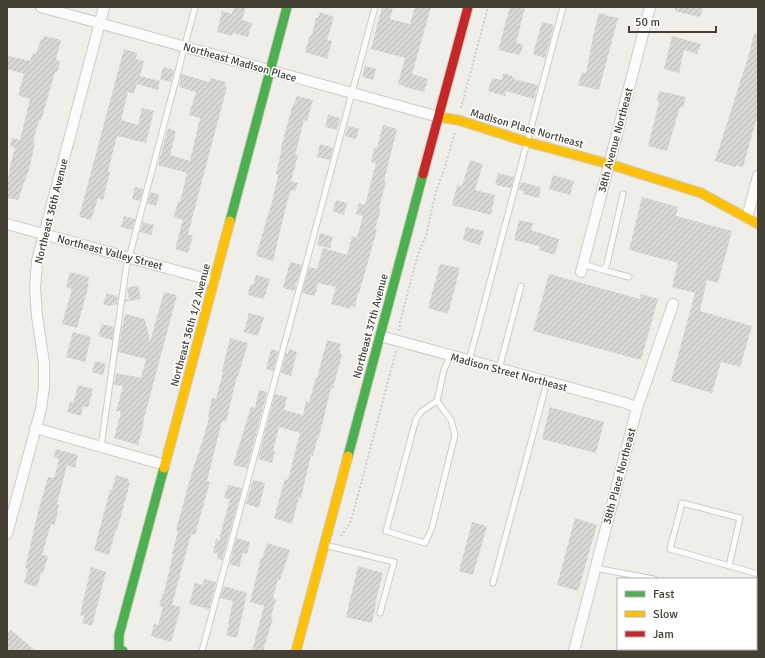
<svg xmlns="http://www.w3.org/2000/svg" width="765" height="658" font-family="Signika,sans-serif">
	<style>
		.building { fill: url(#building-hatch) }
		.lines { fill: none; stroke-linecap: round; stroke-linejoin: round }
		.lane-casing { stroke: #cdccc7; stroke-width: 7 }
		.street-casing { stroke: #cdccc7; stroke-width: 12 }
		.fast-casing { stroke: #cecbc0; stroke-width: 11 }
		.slow-casing { stroke: #cecbc0; stroke-width: 11 }
		.jam-casing { stroke: #cecbc0; stroke-width: 11 }
		.path { stroke: #d0cecb; stroke-width: 2; stroke-dasharray: 2 2; stroke-linecap: butt }
		.lane { stroke: #fdfcfc; stroke-width: 5 }
		.street { stroke: #fdfcfc; stroke-width: 10 }
		.fast { stroke: #4caf50; stroke-width: 9 }
		.slow { stroke: #ffc107; stroke-width: 9 }
		.jam { stroke: #c62828; stroke-width: 9 }
		.labels { text-anchor: middle; stroke-width: 3; stroke-linejoin: round; paint-order: stroke }
		.street-label { font-size: 11px; fill: #444036; stroke: #fff }
	</style>
	<defs>
		<pattern id="building-hatch" width="6" height="6" patternUnits="userSpaceOnUse"><rect width="6" height="6" fill="#d9d7d1"/><path d="M-1 1l2-2M0 6l6-6M5 7l2-2" fill="none" stroke="#bbbab4"/></pattern>
	</defs>
	<rect width="100%" height="100%" fill="#efeee9"/>
	<path class="building" d="M234 7H246L242 20 252 23 248 37 233 33 232 36 217 32 222 11 232 14Z
		M382 7H393L390 19 410 24 415 7H431L412 74 428 79 424 92 402 86V85L398 84 405 58 371 49Z
		M510 7H525L516 43 523 45 520 55 498 50Z
		M675 7H703L700 17 675 11Z
		M320 12 334 17 327 40 332 41 327 59 305 52 310 35H312L316 18H318Z
		M599 13 618 18 599 90 578 85 582 72 586 73 594 32Z
		M542 22 554 25 545 58 533 54Z
		M754 33H758V114L743 167 736 165 735 167 715 161 749 54Z
		M44 36 61 40 56 59 60 62 57 73 55 72 41 121 39 120 33 142 35 143 28 174H27L18 200 7 198V184L10 170H9L15 148 10 146 12 138 20 140 30 99 18 95 24 74 7 69V63L9 56 30 61 33 53 36 54 41 39 42 40Z
		M672 36 701 44 697 54 684 50 679 73 664 69Z
		M124 49 137 53 136 59 144 61 140 76 160 81 158 90 137 84 134 94 128 92 121 120 138 125 142 108 154 111 146 143 117 136 108 171 110 172 103 200 98 198 91 220 79 217Z
		M365 66 376 69 373 80 362 77Z
		M163 67 174 70 171 82 160 79Z
		M503 73 514 77 513 79 538 85 534 99 506 91 505 96 488 91 492 78 502 80Z
		M181 74 209 82 210 78 226 82 225 87H227L188 234 193 236 188 253 175 249 183 220 174 217 178 201 180 202 187 173 158 165 168 128 176 131 170 155 190 161 200 118 189 115 196 92 179 87Z
		M659 91 686 97 683 107H680L667 151 648 146 659 102 657 101Z
		M297 96 313 100 307 121 304 120 295 155H298L291 181 298 183 295 191 291 190 287 202 273 261 256 256 273 198 278 175 276 174 282 148 281 147 293 104H294Z
		M328 115 340 118 337 130 325 127Z
		M383 125 397 129 384 181H386L379 209H381L375 229 377 230 359 293H358L355 307 351 306 350 309 331 304 336 287 318 283 315 296 302 293 309 267 317 269 323 248 347 255 352 236 357 238 363 216 356 214 359 203 365 205 376 163 371 162 374 148H377Z
		M348 126 359 129 356 139 345 136Z
		M320 144 333 148 330 160 317 157Z
		M470 160 483 164 475 190 495 195 491 215 452 205 457 185 462 186Z
		M498 173 514 177 511 188 495 185Z
		M553 175 574 181 570 195 549 189Z
		M521 182 541 187 539 198 523 194 524 191 519 190Z
		M135 187 143 189 140 201 132 199Z
		M151 192 158 194V195L159 196 156 206 147 203Z
		M642 197 678 207 676 216 732 231 718 283 707 280 700 311 752 326 740 367 721 362 712 393 671 381 695 293 672 287 678 263 629 250Z
		M336 200 347 203 344 215 333 211Z
		M124 216 135 219 132 230 121 227Z
		M519 220 533 223 531 230 559 239 555 255 539 250 540 246 514 240Z
		M143 222 154 225 151 235 140 232Z
		M466 227 484 231 480 245 463 240Z
		M320 233 333 237 330 248 317 245Z
		M290 262 302 265 294 291 283 288Z
		M440 264 460 268 448 314 428 308Z
		M70 272 89 277 87 284H89L77 328 62 324 72 289 66 287Z
		M549 274 640 299 641 294 658 299 641 360 533 331Z
		M256 275 270 279 264 299 248 295 250 285H253Z
		M138 285 141 299 125 302 126 299 129 300 127 288Z
		M164 292 177 295 143 422 144 423 138 445 114 438 121 412 116 411 123 386 114 385 116 373 141 378 146 359 118 352 122 328 125 314 145 319 150 342Z
		M107 293 118 297 117 304 110 306 103 304Z
		M249 313 264 317 258 336 244 332Z
		M102 324 114 327 112 340 98 336Z
		M73 332 91 337 85 362 66 357Z
		M230 338 248 343 238 376H237L226 422 222 421 207 481 210 482 195 535 191 534 172 605 181 607 171 642 151 636 154 624 158 625 163 607 159 606 163 593H164L173 554H172L178 531 176 530 192 472 203 439 209 418 208 417 212 398 216 399 223 372 222 371Z
		M327 340 341 344 339 350H341L340 354 342 355 333 388H331L319 437 318 436 313 456 311 455 304 485 301 498 299 497 292 524 274 518 285 479 288 480 300 433 279 427 273 451H275L272 463 258 459 275 394 287 397 284 410 303 415 306 401 309 402 316 378H317Z
		M271 349 278 351 273 371 266 369Z
		M289 349 297 352 291 376 281 373 286 353 288 354Z
		M95 361 106 364 103 375 92 372Z
		M78 385 93 389 88 408 83 406 81 416 67 412 70 402 73 403Z
		M259 390 267 392 247 468 233 465 251 407 255 408Z
		M550 407 604 422 596 453 542 439Z
		M56 449 78 455 75 468 67 465 57 504H59L57 516 54 525 51 524 42 555 48 556 43 573H41L37 587 24 583 28 569 25 568 38 512 48 477 54 478 59 459 54 457Z
		M116 475 129 479 128 483H130L117 530 115 532 109 555 94 550 110 490H112Z
		M253 480 265 483 259 508 246 504Z
		M228 485 242 488 222 560 217 558 218 554 213 552 216 539 219 540 230 499 224 498Z
		M575 518 597 525 578 591 557 585Z
		M472 522 487 526 473 575 459 571Z
		M236 538 250 542 247 554 243 553 239 567 230 564Z
		M267 543 290 550 280 580 278 579 273 598 276 599 271 617 273 618 263 651H252L264 606 250 602 261 558 262 559Z
		M358 566 383 573 375 604H376L372 623 346 617Z
		M91 567 106 572 92 626 82 623 84 616 80 615Z
		M204 579 216 582 209 609 189 604 195 583 203 585Z
		M224 586 247 593 237 638 226 635 229 625H228L233 601 220 598Z
		M11 630 36 651H7V634Z"/>
	<g class="lines">
		<defs>
			<path id="lane" d="M583 264 603 270 607 264 623 194
				M603 270 629 277
				M469 361 563 7
				M499 369 521 286
				M437 401 451 420 455 435 432 528 425 543 386 531 416 419 422 411 437 401 444 370 450 356
				M101 447 126 269 195 7
				M325 545 394 562 380 613
				M729 566 740 518 682 503 670 549 758 574
				M595 568 654 579
				M493 583 547 382
				M756 605 758 606
				M202 651 375 7"/>
			<path id="street" d="M41 7 439 117
				M747 218 758 176
				M7 224 214 281
				M581 272 650 7
				M380 336 626 403 637 408
				M35 428 165 465
				M7 534 41 409 44 386V363L37 316 35 288 37 261 104 7
				M574 651 637 408 673 304"/>
			<path id="fast" d="M230 221 287 7
				M348 456 423 174
				M123 651 119 649V635L164 468"/>
			<path id="slow" d="M439 117 458 120 527 142 609 164 701 193 758 224
				M164 468 230 221
				M296 651 348 456"/>
			<path id="jam" d="M423 174 468 7"/>
		</defs>
		<use href="#lane" class="lane-casing"/>
		<use href="#street" class="street-casing"/>
		<use href="#fast" class="fast-casing"/>
		<use href="#slow" class="slow-casing"/>
		<use href="#jam" class="jam-casing"/>
		<path class="path" d="M461 108 488 7
			M399 331 400 322 418 254 426 236 436 191 445 167 455 132
			M341 536 350 523 353 514 396 351"/>
		<use href="#lane" class="lane"/>
		<use href="#street" class="street"/>
		<use href="#fast" class="fast"/>
		<use href="#slow" class="slow"/>
		<use href="#jam" class="jam"/>
	</g>
	<g class="labels">
		<g class="street-label">
			<text transform="translate(240 62) rotate(16)" y="4">Northeast Madison Place</text>
			<text transform="translate(527 128) rotate(16)" y="4">Madison Place Northeast</text>
			<text transform="translate(615 140) rotate(-75)" y="4">38th Avenue Northeast</text>
			<text transform="translate(51 211) rotate(-76)" y="4">Northeast 36th Avenue</text>
			<text transform="translate(110 252) rotate(15)" y="4">Northeast Valley Street</text>
			<text transform="translate(190 325) rotate(-75)" y="4">Northeast 36th 1/2 Avenue</text>
			<text transform="translate(370 326) rotate(-75)" y="4">Northeast 37th Avenue</text>
			<text transform="translate(509 372) rotate(15)" y="4">Madison Street Northeast</text>
			<text transform="translate(619 476) rotate(-75)" y="4">38th Place Northeast</text>
		</g>
	</g>
	<rect width="765" height="658" fill="none" stroke="#444036" stroke-width="16"/>
	<rect x="617" y="578" width="140" height="72" fill="#ffffff" stroke="#b4b3af"/>
	<rect x="625" y="591" width="20" height="6" fill="#4caf50" stroke="#b4b3af"/>
	<text x="653" y="598" font-size="12" fill="#444036">Fast</text>
	<rect x="625" y="611" width="20" height="6" fill="#ffc107" stroke="#b4b3af"/>
	<text x="653" y="618" font-size="12" fill="#444036">Slow</text>
	<rect x="625" y="631" width="20" height="6" fill="#c62828" stroke="#b4b3af"/>
	<text x="653" y="638" font-size="12" fill="#444036">Jam</text>
	<path d="M629 26v6h87v-6" fill="none" stroke="#444036" stroke-width="2"/>
	<text x="635" y="26" font-size="12" fill="#444036" stroke="#ffffff" stroke-width="3" paint-order="stroke">50 m</text>
</svg>
